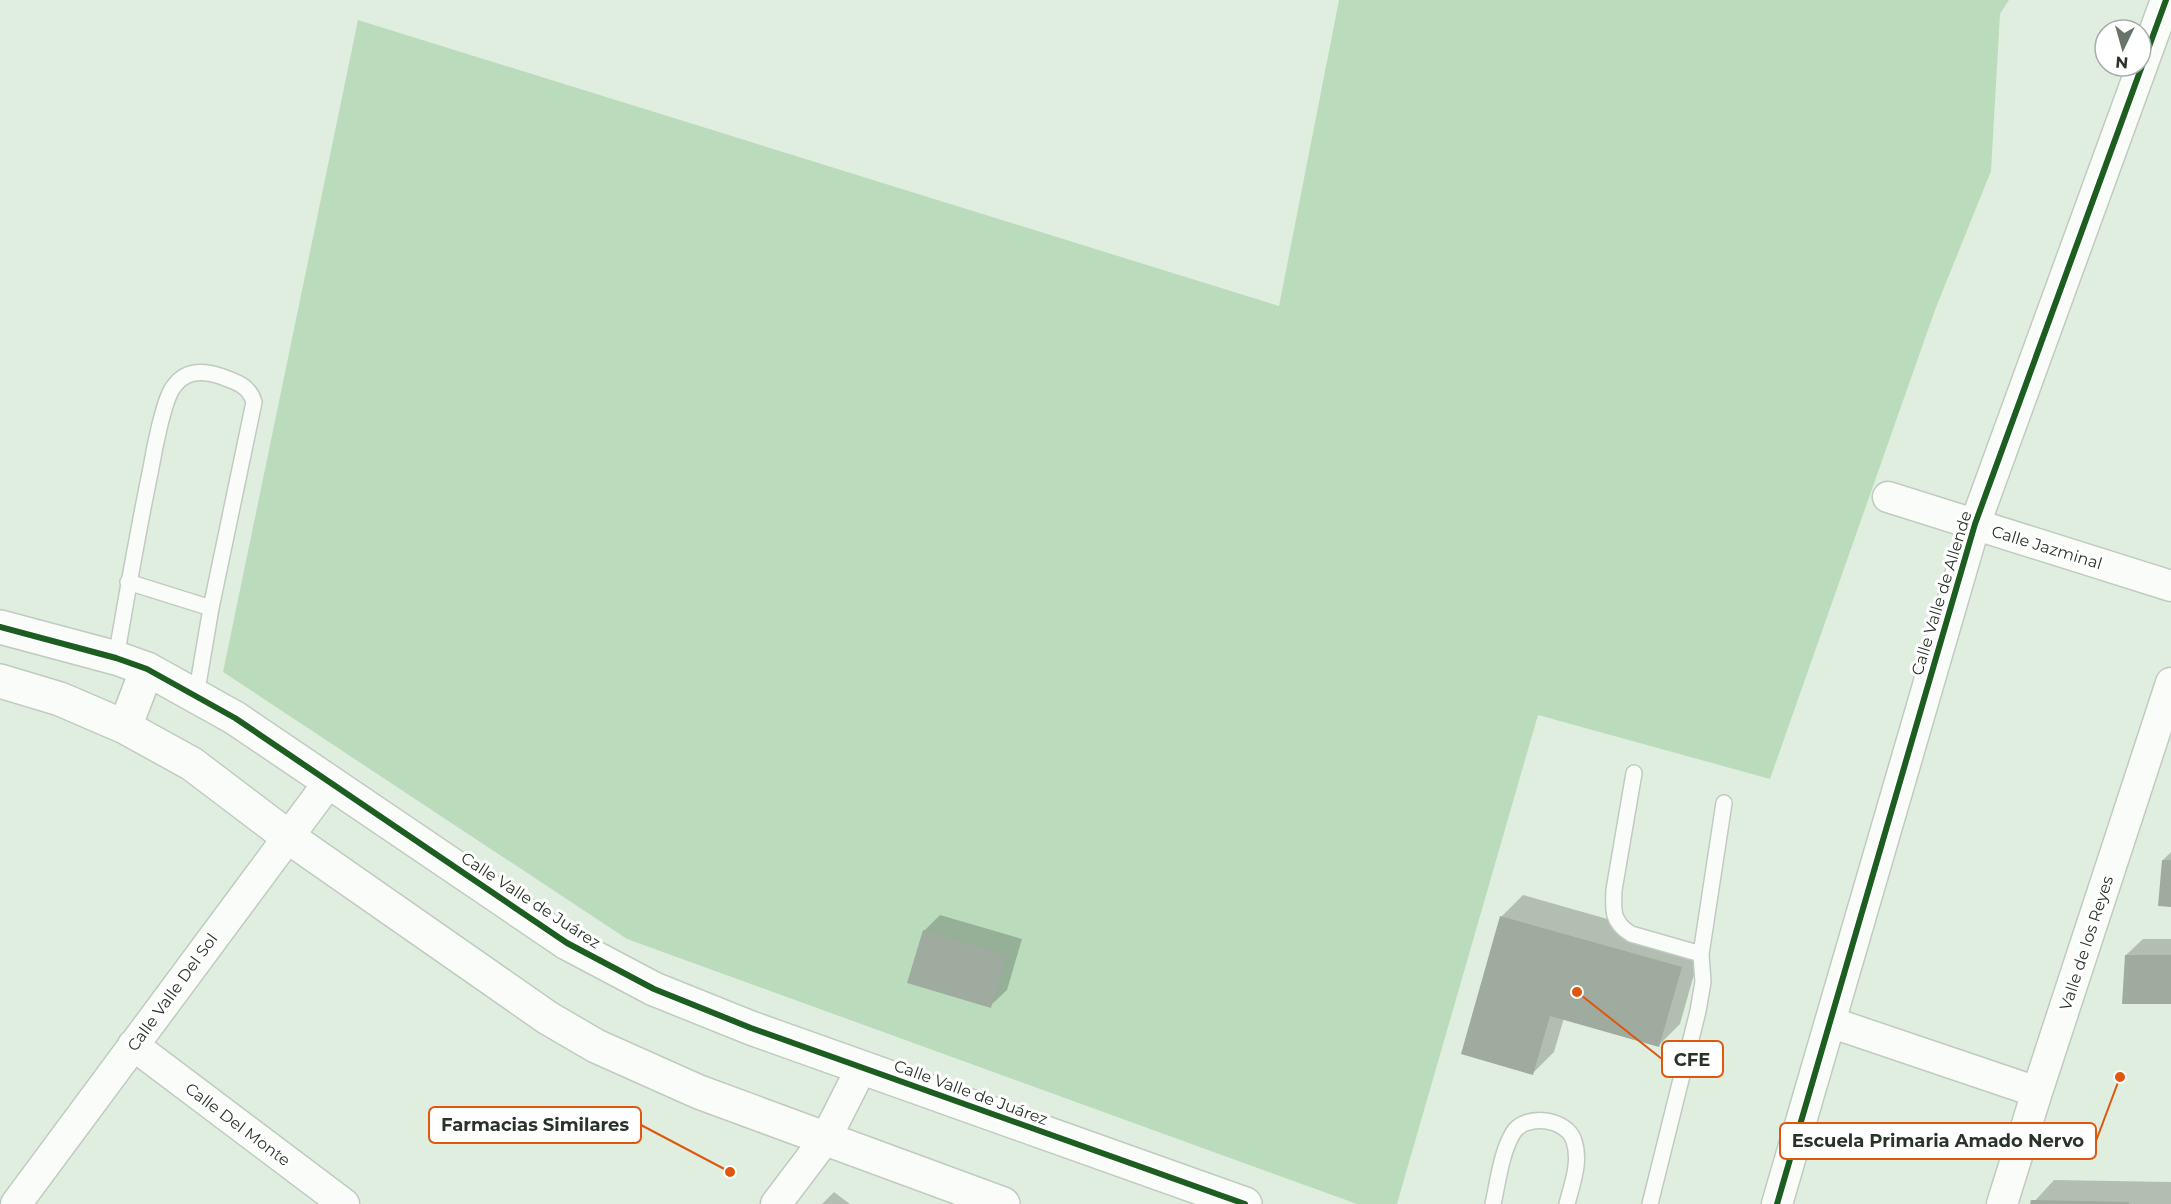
<svg xmlns="http://www.w3.org/2000/svg" width="2171" height="1204" font-family="Montserrat,sans-serif">
	<style>
		.green { fill: #bbdcbc }
		.shadow { fill: #0003 }
		.building { fill: #a0aba0 }
		.lines { fill: none; stroke-linecap: round; stroke-linejoin: round }
		.lane-casing { stroke: #c0cbc0; stroke-width: 18 }
		.street-casing { stroke: #c0cbc0; stroke-width: 33 }
		.secondary-casing { stroke: #c0cbc0; stroke-width: 36 }
		.lane { stroke: #fafcfa; stroke-width: 15 }
		.street { stroke: #fafcfa; stroke-width: 30 }
		.secondary { stroke: #fafcfa; stroke-width: 33 }
		.cycleway-casing { stroke: #fff; stroke-width: 10 }
		.cycleway { stroke: #1b5e20; stroke-width: 6 }
		.labels { text-anchor: middle; stroke-width: 6; stroke-linejoin: round; paint-order: stroke }
		.street-label { font-size: 16px; fill: #293329; stroke: #fff }
		.leader { fill: none; stroke: #de570d; stroke-width: 2 }
		.callout-dot { fill: #de570d; stroke: #fff; stroke-width: 2 }
		.callout { fill: #fff; stroke: #de570d; stroke-width: 2 }
		.callout-label { font-size: 18px; text-anchor: middle; font-weight: bold; fill: #293329 }
	</style>
	<rect width="100%" height="100%" fill="#e0eee0"/>
	<path class="green" d="M1339 0H2009L2000 14 1991 171 1935 310 1770 779 1538 715 1397 1204H1357L627 939 223 672 358 20 1279 306Z"/>
	<path class="shadow" d="M2171 852V905L2163 860Z
		M1523 895 1702 946 1680 1024 1659 1045 1564 1018 1554 1052 1533 1073 1502 916Z
		M940 915 1022 939 1007 990 990 1006 924 931Z
		M2143 939H2171V1003L2126 955Z
		M2054 1180 2171 1182V1204H2032Z
		M834 1192 850 1204H822Z"/>
	<path class="building" d="M2162 860H2171V907L2158 906Z
		M1500 916 1682 967 1659 1047 1550 1016 1533 1075 1461 1054Z
		M923 930 1006 955 991 1008 907 983Z
		M2125 955H2171V1004H2122Z
		M2031 1200 2129 1202V1204H2030Z"/>
	<g class="lines">
		<defs>
			<path id="lane" d="M128 582 211 608
				M116 658C127 594 138 531 151 468 154 450 163 404 172 389 184 370 202 370 220 376 236 382 249 385 254 402L211 608 196 696
				M1634 773 1614 890C1613 911 1612 922 1631 934L1701 954 1703 982 1698 1011 1650 1204
				M1701 954 1724 803
				M1493 1204C1498 1182 1501 1153 1513 1133 1525 1113 1567 1118 1574 1141 1581 1162 1572 1184 1567 1204"/>
			<path id="street" d="M1888 497 2171 586
				M1830 1022 2037 1092
				M133 1045 344 1204
				M16 1204 329 782
				M776 1204 826 1138 862 1067
				M1777 1204 1975 524 2166 0
				M2002 1204 2037 1092 2171 683"/>
			<path id="secondary" d="M0 627 116 658 147 669 235 718 567 943 654 989 751 1028 1245 1204
				M0 681 60 699 125 727 192 764 287 836 548 1018 596 1046 699 1092 1003 1204
				M125 727 147 669"/>
		</defs>
		<use href="#lane" class="lane-casing"/>
		<use href="#street" class="street-casing"/>
		<use href="#secondary" class="secondary-casing"/>
		<use href="#lane" class="lane"/>
		<use href="#street" class="street"/>
		<use href="#secondary" class="secondary"/>
		<defs>
			<path id="cycleway" d="M0 627 116 658 147 669 235 718 567 943 654 989 751 1028 1245 1204
				M1777 1204 1975 524 2166 0"/>
		</defs>
		<use href="#cycleway" class="cycleway-casing"/>
		<use href="#cycleway" class="cycleway"/>
	</g>
	<g class="labels">
		<g class="street-label">
			<text transform="translate(2047 547) rotate(17)" y="6">Calle Jazminal</text>
			<text transform="translate(1941 593) rotate(-73)" y="6">Calle Valle de Allende</text>
			<text transform="translate(531 900) rotate(33)" y="6">Calle Valle de Juárez</text>
			<text transform="translate(2086 943) rotate(-72)" y="6">Valle de los Reyes</text>
			<text transform="translate(172 992) rotate(-54)" y="6">Calle Valle Del Sol</text>
			<text transform="translate(971 1092) rotate(20)" y="6">Calle Valle de Juárez</text>
			<text transform="translate(238 1124) rotate(37)" y="6">Calle Del Monte</text>
		</g>
	</g>
	<path class="leader" d="M1577 992L1662 1059M730 1172L641 1125M2120 1077L2096 1141"/>
	<g class="callout-dot">
		<circle cx="1577" cy="992" r="6"/>
		<circle cx="730" cy="1172" r="6"/>
		<circle cx="2120" cy="1077" r="6"/>
	</g>
	<g class="callout">
		<rect x="1662" y="1041" width="61" height="36" rx="6"/>
		<rect x="429" y="1107" width="212" height="36" rx="6"/>
		<rect x="1780" y="1123" width="316" height="36" rx="6"/>
	</g>
	<g class="callout-label">
		<text x="1692" y="1066">CFE</text>
		<text x="535" y="1131">Farmacias Similares</text>
		<text x="1938" y="1147">Escuela Primaria Amado Nervo</text>
	</g>
	<g transform="translate(2123 48) rotate(185)"><circle r="28" fill="#ffffff" stroke="#a9ada9" stroke-width="1.5"/>
	<path d="M0-4.5L10 22L0 15L-10 22Z" fill="#697469"/>
	<text y="-9" font-size="16" font-weight="bold" text-anchor="middle" fill="#293329">N</text>
	</g>
</svg>
